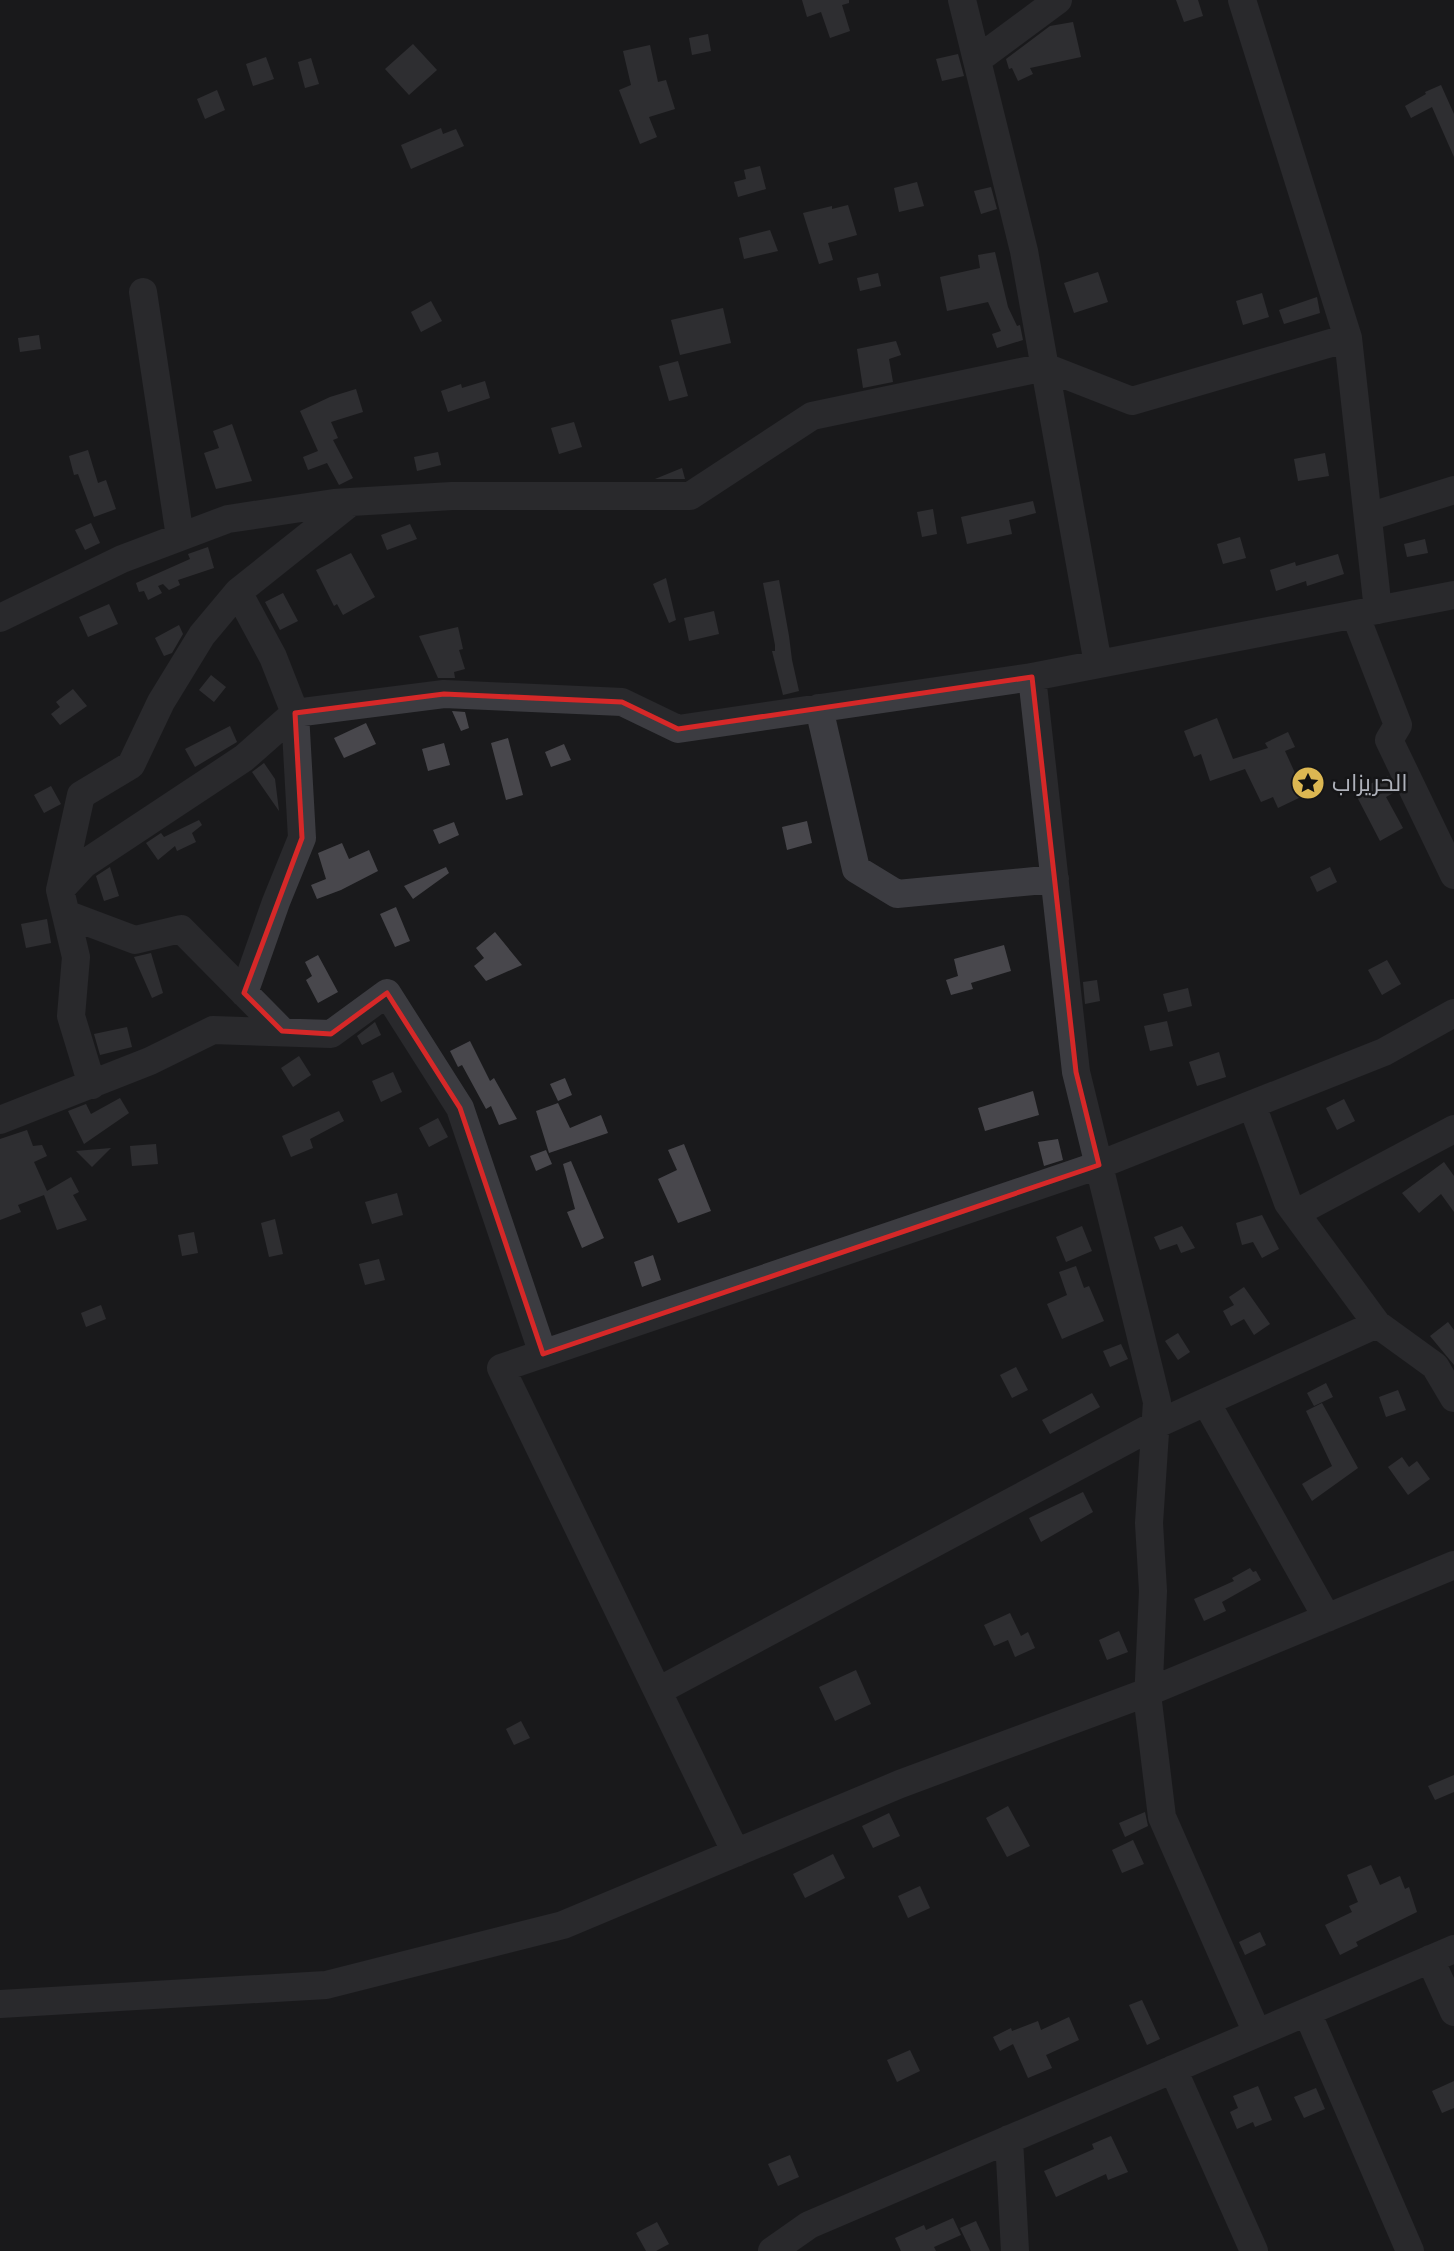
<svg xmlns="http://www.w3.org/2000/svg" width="1454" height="2251" font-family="'Open Sans',Cairo,sans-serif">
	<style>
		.building { fill: #48474c }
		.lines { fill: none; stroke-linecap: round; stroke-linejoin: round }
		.minor { stroke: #3c3c41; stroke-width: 28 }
		.marked { fill: none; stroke: #d62828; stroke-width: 5; stroke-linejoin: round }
		.labels { text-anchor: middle; stroke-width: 5; stroke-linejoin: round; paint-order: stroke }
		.poi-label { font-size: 24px; fill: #aeb1ba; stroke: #151517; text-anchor: start }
	</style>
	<rect width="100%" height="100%" fill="#1a1a1c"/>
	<path class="building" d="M802 0H849V3L842 5 850 31 830 38 821 12 807 17Z
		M1176 0H1198L1203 16 1184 22Z
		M1073 22 1081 57 1030 68 1033 74 1018 81 1012 68 1009 69 1006 59 1050 26Z
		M708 34 711 51 692 55 689 38Z
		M413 44 437 70 409 95 385 69Z
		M650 45 658 82 666 80 675 109 649 117 657 137 640 144 619 90 631 85 623 51Z
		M958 54 964 76 942 81 936 59Z
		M266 57 274 79 253 86 246 64Z
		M311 58 319 84 305 88 298 62Z
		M1441 85 1454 114V157L1432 107 1411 118 1405 106 1426 94 1425 92Z
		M217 90 225 110 205 119 197 99Z
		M441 128 443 134 456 129 464 146 411 169 401 145Z
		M760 166 766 189 738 197 734 182 746 179 744 170Z
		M917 182 924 206 899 212 894 188Z
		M991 187 997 209 981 214 974 191Z
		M848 205 857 235 828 243 833 260 819 264 803 213 832 206V209Z
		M770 230 778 251 744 259 739 238Z
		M995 252 1008 307 1017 326 1020 325 1023 340 997 348 992 334 1001 331 988 302 947 311 940 277 980 268 978 255Z
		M1098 272 1108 302 1074 313 1064 283Z
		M878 273 881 286 860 291 857 278Z
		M1262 293 1269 317 1243 325 1236 301Z
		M1317 297 1320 313 1284 324 1279 310Z
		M431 301 442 321 421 332 411 312Z
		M723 308 731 343 680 355 671 320Z
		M39 335 41 349 20 352 18 338Z
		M896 341 901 355 889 359 893 382 863 388 857 349Z
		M678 361 688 396 669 401 659 366Z
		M485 381 490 398 448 412 441 391 461 384 462 388Z
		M356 389 363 412 331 422 338 438 333 440 353 478 339 485 327 463 308 470 303 457 318 451 300 411 330 397Z
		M574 422 582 447 559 454 551 428Z
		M232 424 252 481 216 489 204 453 219 448 213 431Z
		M88 450 98 483 106 480 116 509 94 517 78 474 74 475 69 456Z
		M438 452 441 465 417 471 414 457Z
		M1325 453 1329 476 1298 481 1294 459Z
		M682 468 685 479H655Z
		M1033 501 1036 513 1009 520 1012 534 967 544 961 517Z
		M933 509 937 534 922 537 917 512Z
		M91 523 100 543 85 550 75 530Z
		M410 524 417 539 387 550 381 535Z
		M1240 537 1246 558 1223 564 1217 544Z
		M1425 539 1428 553 1407 557 1404 544Z
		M208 547 214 568 178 580 180 585 169 590 163 584 158 586 162 593 148 600 144 591 139 592 136 583 190 559 188 554Z
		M351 553 375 597 343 615 337 604 334 606 316 570Z
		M1338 554 1344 574 1307 586 1306 581 1276 591 1270 570 1295 562 1296 566Z
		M666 578 676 620 669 623 653 584Z
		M779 580 789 636 792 660 799 691 783 695 772 651H775V645L763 583Z
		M283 593 298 621 280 630 265 602Z
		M109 604 118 624 88 637 79 617Z
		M714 611 719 634 689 641 684 618Z
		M179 625 183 634 172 653 164 656 155 638Z
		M458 627 463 649 459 650 465 669 454 672 455 678H438L419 636Z
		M211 675 226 687 214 702 199 690Z
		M73 689 87 706 60 725 51 714 60 707 56 702Z
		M452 711 465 712 469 728 461 731Z
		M1217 718 1233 759 1268 748 1265 743 1288 732 1295 747 1285 751 1305 795 1278 808 1273 797 1261 802 1245 769 1210 781 1201 754 1194 757 1184 731Z
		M366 723 376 744 344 758 334 738Z
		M230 726 237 742 195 767 185 749Z
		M508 738 523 795 506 800 491 743Z
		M444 743 450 765 428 771 422 749Z
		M564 744 571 760 551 767 545 752Z
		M264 763 275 779 279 811 252 772Z
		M1388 776 1395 792 1386 797 1403 828 1380 841 1354 791Z
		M51 786 61 804 44 813 34 795Z
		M199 820 202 825 192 833 196 842 177 851 175 846 158 860 146 843 161 833 164 837Z
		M807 821 812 843 787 850 782 827Z
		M454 822 459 835 439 844 433 830Z
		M342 843 349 859 369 850 378 871 341 890 317 899 311 885 326 879 318 853Z
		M110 867 119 896 104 901 96 876Z
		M446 867 449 873 413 899 404 886Z
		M1330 867 1337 882 1317 892 1310 877Z
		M396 907 410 941 395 947 380 914Z
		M47 919 51 943 26 948 21 924Z
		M495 932 522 965 486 981 474 966 484 958 476 948Z
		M1004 945 1011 971 971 983 973 989 951 995 946 980 958 976 954 959Z
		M151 953 163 993 152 998 134 957Z
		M318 955 338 992 318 1003 306 980 312 976 305 962Z
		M1387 960 1401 984 1382 995 1368 970Z
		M1097 980 1100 1001 1085 1004 1083 982Z
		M1188 988 1192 1006 1168 1012 1163 994Z
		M1167 1021 1173 1046 1150 1051 1144 1026Z
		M375 1022 381 1035 362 1045 357 1036Z
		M127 1027 132 1047 100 1055 94 1034Z
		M470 1041 490 1081 494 1078 517 1119 499 1125 491 1106 486 1109 462 1065 458 1067 450 1051Z
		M1219 1052 1226 1077 1197 1086 1189 1062Z
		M299 1056 311 1075 293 1087 281 1068Z
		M393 1072 402 1092 381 1102 372 1081Z
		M565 1078 572 1095 558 1101 550 1084Z
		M1033 1091 1039 1115 985 1131 978 1108Z
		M120 1098 129 1113 84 1144 68 1111 86 1104 91 1114Z
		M1344 1099 1355 1121 1337 1130 1326 1108Z
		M558 1103 570 1128 601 1115 608 1133 549 1153 536 1111Z
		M339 1111 344 1121 310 1139 313 1148 291 1157 282 1136Z
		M438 1118 448 1137 429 1147 419 1128Z
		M27 1130 33 1146 42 1145 47 1156 34 1162 47 1191 71 1177 79 1192 73 1195 87 1220 57 1230 44 1195 18 1205 21 1212 0 1220V1139Z
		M1058 1139 1063 1160 1044 1166 1038 1142Z
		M156 1144 158 1164 132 1166 130 1146Z
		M684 1144 711 1211 678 1223 658 1179 677 1170 668 1150Z
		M111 1148 92 1167 76 1151Z
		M546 1150 552 1164 536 1171 530 1156Z
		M571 1161 604 1238 582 1248 567 1212 575 1209 563 1164Z
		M1444 1162 1454 1176V1212L1441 1194 1419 1213 1402 1193Z
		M397 1193 403 1215 372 1224 365 1202Z
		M1262 1215 1279 1249 1262 1258 1253 1242 1242 1245 1236 1223Z
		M275 1219 283 1254 269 1257 261 1223Z
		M1082 1226 1092 1251 1066 1262 1056 1237Z
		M1182 1226 1195 1248 1181 1253 1177 1244 1160 1250 1154 1237Z
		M194 1232 198 1253 182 1256 178 1235Z
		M653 1255 661 1280 642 1287 634 1262Z
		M379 1259 385 1280 365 1285 359 1264Z
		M1076 1266 1084 1288 1089 1286 1104 1321 1062 1339 1047 1304 1067 1295 1059 1272Z
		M1244 1287 1270 1324 1254 1335 1244 1319 1231 1326 1223 1311 1234 1305 1229 1297Z
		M101 1305 106 1319 86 1327 81 1313Z
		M1448 1322 1454 1330V1365L1430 1336Z
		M1178 1333 1190 1352 1178 1360 1165 1341Z
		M1121 1344 1128 1359 1110 1367 1103 1351Z
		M1016 1367 1028 1390 1012 1398 1000 1375Z
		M1326 1383 1333 1397 1314 1406 1307 1393Z
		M1398 1390 1406 1410 1386 1417 1379 1397Z
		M1092 1393 1100 1407 1050 1434 1042 1420Z
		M1322 1403 1358 1468 1312 1501 1302 1484 1332 1466 1306 1411Z
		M1402 1457 1409 1467 1417 1461 1430 1479 1408 1495 1388 1467Z
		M1083 1492 1093 1512 1041 1542 1029 1518Z
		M1250 1568 1253 1572 1256 1571 1261 1580 1222 1602 1226 1611 1204 1621 1194 1599 1234 1581 1232 1578Z
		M1010 1613 1021 1636 1028 1632 1035 1648 1015 1657 1008 1640 994 1646 984 1625Z
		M1119 1631 1128 1652 1107 1660 1099 1640Z
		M856 1670 871 1704 835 1721 819 1687Z
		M521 1721 530 1738 514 1745 506 1729Z
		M1454 1775V1792L1435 1800 1428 1786Z
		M1008 1806 1030 1846 1007 1857 986 1818Z
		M1145 1812 1148 1826 1125 1837 1119 1823Z
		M889 1813 900 1836 873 1848 862 1826Z
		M1133 1840 1144 1864 1122 1873 1112 1850Z
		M833 1854 845 1878 805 1898 793 1874Z
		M1371 1865 1380 1885 1400 1876 1405 1889 1409 1887 1417 1912 1356 1942 1358 1946 1340 1955 1325 1925 1352 1912 1349 1906 1358 1902 1347 1875Z
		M920 1886 930 1908 908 1918 898 1896Z
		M1260 1932 1266 1945 1245 1955 1239 1942Z
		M1142 2000 1160 2039 1147 2045 1129 2005Z
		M1069 2017 1079 2040 1046 2055 1052 2068 1028 2078 1013 2044 1000 2051 993 2037 1011 2028 1012 2031 1038 2021 1041 2030Z
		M910 2050 920 2071 897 2082 887 2060Z
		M1454 2081V2108L1442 2113 1432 2091Z
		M1258 2086 1272 2120 1255 2127 1253 2122 1237 2129 1230 2112 1238 2108 1233 2096Z
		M1316 2088 1325 2109 1304 2118 1294 2097Z
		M1111 2136 1128 2172 1108 2180 1106 2174 1056 2197 1044 2171 1094 2149 1092 2144Z
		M790 2155 799 2177 778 2186 768 2164Z
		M953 2218 961 2235 934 2247 936 2251H901L895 2238 924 2225 926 2230Z
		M976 2221 990 2251H971L960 2228Z
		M657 2222 669 2244 656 2251H646L636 2233Z"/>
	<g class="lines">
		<path class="minor" d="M962 0 1024 251 1098 664
			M1242 0 1348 338 1378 610
			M977 60 1058 0
			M143 292 180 537
			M1368 517 1454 490
			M238 592 273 657 295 713 302 838 276 902 244 993
			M1355 614 1398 725 1389 740 1454 875
			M0 618 122 559 228 519 334 503 452 496H690L812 416 1045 367 1132 401 1348 338
			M1032 677 1076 1072 1157 1402 1149 1523 1153 1591 1148 1702 1162 1817 1257 2033
			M819 708 856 869 897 894 1055 879
			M60 890 81 795 131 765 161 702 202 635 238 592 351 502
			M66 914 135 940 181 929 282 1031
			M92 1085 71 1016 76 957 60 890 84 864 244 758 295 713 444 694 622 702 678 729 1032 677 1454 595
			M1252 1105 1288 1203 1377 1324
			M0 1120 150 1061 213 1030 331 1034 387 993 460 1108 543 1354
			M1296 1213 1454 1129
			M1206 1402 1327 1618
			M658 1691 1155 1425 1377 1324 1435 1366 1454 1398
			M736 1853 501 1368 1099 1165 1384 1052 1454 1013
			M1430 1959 1454 2012
			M0 2004 326 1985 563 1925 900 1784 1148 1692 1454 1565
			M1307 2012 1410 2251
			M1173 2069 1254 2251
			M1009 2139 1015 2251
			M772 2251 809 2225 1454 1949"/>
	</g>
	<path d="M0 0H1454V2251H0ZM1032 677 1076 1072 1099 1165 543 1354 460 1108 387 993 331 1034 282 1031 244 993 302 838 295 713 444 694 622 702 678 729Z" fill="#1a1a1c" fill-opacity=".55" fill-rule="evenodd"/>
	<path class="marked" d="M1032 677 1076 1072 1099 1165 543 1354 460 1108 387 993 331 1034 282 1031 244 993 302 838 295 713 444 694 622 702 678 729Z"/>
	<defs>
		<symbol id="sight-disc" viewBox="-11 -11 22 22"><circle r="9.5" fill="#dcb752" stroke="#151517"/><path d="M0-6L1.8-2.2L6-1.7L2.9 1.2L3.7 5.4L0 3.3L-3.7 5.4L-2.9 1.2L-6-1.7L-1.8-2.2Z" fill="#111"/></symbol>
	</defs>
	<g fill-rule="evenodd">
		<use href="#sight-disc" x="1289" y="764" width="38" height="38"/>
	</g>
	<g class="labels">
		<g class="poi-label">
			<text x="1332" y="791">الحريزاب</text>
		</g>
	</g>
</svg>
